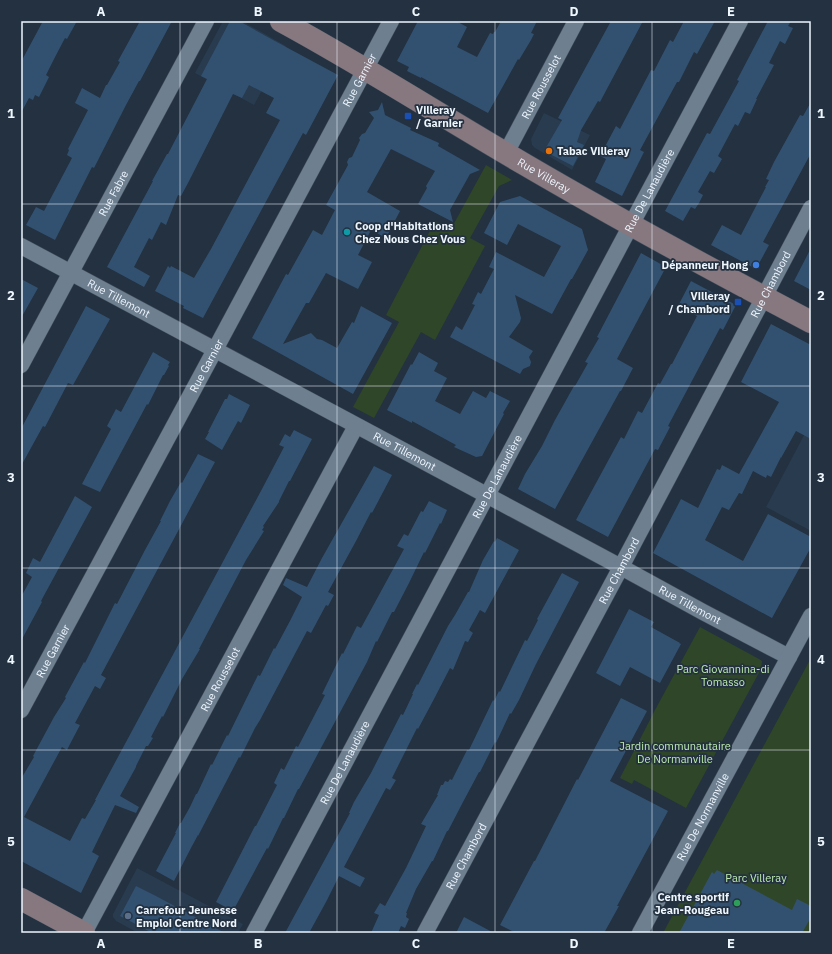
<svg xmlns="http://www.w3.org/2000/svg" width="832" height="954" font-family="'IBM Plex Sans',sans-serif">
	<style>
		.built { fill: #283b4f }
		.green { fill: #304628 }
		.building { fill: #325171 }
		.lines { fill: none; stroke-linecap: round; stroke-linejoin: round }
		.street-casing { stroke: #424e5b; stroke-width: 17 }
		.secondary-casing { stroke: #424e5b; stroke-width: 23 }
		.street { stroke: #6e7f90; stroke-width: 16 }
		.secondary { stroke: #877880; stroke-width: 22 }
		.grid { fill: none; stroke: #eef6fe; stroke-width: 1; stroke-opacity: 0.55 }
		.transit-dot { fill: #1a4fb4; stroke: #233140; stroke-width: 1.5 }
		.food-dot { fill: #e8710a; stroke: #233140; stroke-width: 1.5 }
		.culture-dot { fill: #0f9aa8; stroke: #233140; stroke-width: 1.5 }
		.shop-dot { fill: #3f7fe0; stroke: #233140; stroke-width: 1.5 }
		.leisure-dot { fill: #2e9e5b; stroke: #233140; stroke-width: 1.5 }
		.service-dot { fill: #5c6f8a; stroke: #233140; stroke-width: 1.5 }
		.labels { text-anchor: middle; stroke-width: 3.5; stroke-linejoin: round; paint-order: stroke }
		.street-label { font-size: 11px; fill: #eef6fe; stroke: #233140 }
		.poi-label { font-size: 11px; font-weight: bold; fill: #eef6fe; stroke: #233140; text-anchor: start }
		.park-label { font-size: 11px; fill: #c0edaf; stroke: #233140 }
		.neatline { fill: none; stroke: #eef6fe; stroke-width: 1.5 }
		.grid-label { font-size: 13px; text-anchor: middle; font-weight: bold; fill: #eef6fe }
	</style>
	<rect width="100%" height="100%" fill="#233140"/>
	<path class="built" d="M223 21H242L286 46 254 105 195 73Z
		M544 113 590 135 572 170 535 148 532 145 531 139Z
		M811 422V531L766 507Z
		M137 868 243 924 238 933H138L116 921 113 917V914Z"/>
	<path class="green" d="M486 165 512 180 499 186 470 238 485 246 435 340 421 332 374 418 353 407 399 322 386 315 435 221 451 229Z
		M700 627 759 659 762 661 761 669 686 808 634 780 632 784 620 778 655 710Z
		M811 658V933H663Z"/>
	<path class="building" d="M43 21H77L67 39 65 38 54 59 46 75 49 77 39 97 35 95 33 100 29 98 21 113V62Z
		M140 21H172L140 81H139L126 105 94 168 92 167 55 240 26 225 36 207 44 211 72 158 67 155 69 150 68 149 88 110 75 103 82 88 100 98 106 85H107L120 62 118 61Z
		M230 21H239L273 40 338 75 306 135 303 133 203 318 183 308 184 306 155 291 168 266 170 268 171 266 194 278 211 249 280 120 266 113 274 98 249 85 242 98 233 94 188 183 181 196 178 195 166 225 161 222 152 240 149 238 134 267 150 276 144 287 107 267 153 181H152L167 154H168L207 79 201 76Z
		M418 21H456L467 27 457 47 477 57 490 33 493 34 494 32H495L501 21H537L531 33 534 34 531 40 519 60 518 59 488 113 421 77V78L407 71 409 67 397 61Z
		M611 21H643L600 102 598 101 581 130 577 142 584 145 573 166 544 151 562 120 558 118Z
		M684 21H715L697 54 694 52 679 82H677L640 150 644 152 622 196 595 182 606 159 600 156 616 126 620 129 651 70 654 71 670 40 673 42Z
		M768 21H791L788 26 793 28 785 44 780 41 769 63 774 65 756 99H757L750 114 745 112 738 126 735 124 718 156 722 159 714 173 710 171 698 192 703 195 699 203 695 209 691 207 683 221 665 211 707 133 710 134 739 81 737 80Z
		M382 102 385 115 411 128 410 130 439 143 438 146 480 170 470 174 450 210 453 222 418 204 427 188 426 186 435 171 391 149 367 192 400 211 386 238 371 230 358 255 372 262 358 289 326 273 309 303H306L283 344 311 333 317 339 322 340 337 348 352 322 354 323 361 306 392 323 353 394 252 338 286 274 288 275 313 230 322 235 335 210 326 205 348 165 347 162 349 158 352 157 360 140 359 138 362 134 365 133 374 118 369 112 378 110Z
		M811 102V153L763 242 769 245 756 269 711 245 722 225 741 235 766 187H765L769 180 766 179 774 162 800 115 803 116Z
		M520 196 582 229 588 250 572 279H571L552 314 515 295 521 318 520 322 509 337 533 351 529 357 531 362 530 366 523 369 520 374 450 337 456 326 462 330 475 305 472 304 478 292 481 294 494 269 489 267 496 252 544 277 561 246 518 224 507 245 484 233 500 202Z
		M811 248V290L794 281Z
		M641 253 666 267 617 359 633 368 621 391H620L555 509 518 489 525 474 542 446 555 420 574 386H575L588 363 585 362 599 338 597 337Z
		M21 279 38 288 21 318Z
		M691 281 736 305 723 330 720 328 668 426 670 427 658 450 655 449 608 537 576 520 621 437 624 439 638 411 642 413 658 383 660 384 671 364H672L697 316 678 306Z
		M86 306 110 319 73 385 68 383 45 427 43 426 21 466V429Z
		M771 324 811 345V439L796 431 781 458V457L771 477 767 475 766 478 753 471 742 494 739 493 729 510 722 507 705 540 743 561 768 514 811 537V547L772 618 653 553 681 499 698 508 717 469 720 470 722 465 739 474 779 402 741 382Z
		M153 352 170 362 168 365 169 366 164 375H163L148 405 147 404 100 492 82 484 111 429 107 426 116 409 121 412Z
		M419 352 438 363 434 371 447 378 435 401 460 414 473 391 486 398 490 391 510 401 503 413 504 414 482 456 476 457 454 447 456 445 412 421V423L387 410 411 364 412 365Z
		M229 394 250 405 241 423 238 421 222 450 205 439 209 432H208L225 399H227Z
		M294 430 312 439 290 481H289L279 501V502L263 526 264 527 262 530 264 531 246 560 199 649H200L182 679 163 717 162 716 151 737 153 738 148 746H146L136 766V767L120 796 139 807 136 813 115 805 92 852 99 856 81 893 21 861V779L34 757 33 756 54 717 66 698 65 697 84 662 85 663 115 603 117 604 145 550 161 521H160L170 501 181 482 182 483 198 454 215 462 101 675 106 678 100 689 95 686 75 723 80 725 70 744 67 750 62 747 24 817 70 841 82 818 85 819 96 800H95L111 770 262 489 284 447 279 445 285 434 290 437Z
		M374 466 392 475 372 513 371 512 356 541 328 592 334 595 328 606 326 605 311 633 307 631 260 720 255 728 240 758 239 757 198 836V835L192 846 174 881 156 871 176 833H175L180 823H181L190 807 196 794H197L211 764 212 765 227 735 228 736 258 675 260 676 274 648 275 649 291 619 302 597 283 585 286 578 307 587 322 558Z
		M75 496 92 507 41 601 42 602 21 641V597L32 577 26 573 33 558 40 562Z
		M429 501 447 510 441 524 440 523 425 553 424 552 409 583 394 612H392L377 642 376 641 367 662 299 789H298L284 818H283L268 849 267 848 233 911 216 902 255 826H256L277 785 274 783 281 768 284 770 296 746 298 747 325 695 322 694 342 653 343 654 357 626 361 628 404 549 397 546 404 534 408 536 421 511 423 512Z
		M497 538 519 550 485 613 480 610 469 630 473 633 468 642 465 641 453 670 450 668 434 699 418 729 417 728 392 778 396 780 390 790 386 788 344 867 365 878 360 887 339 876 326 902 309 933H285L350 813H349L354 802 371 773 401 714 403 715 413 694H412L417 684 418 685 448 626 455 615 468 592H469L483 560 494 541 495 542Z
		M562 573 579 582 536 664 519 700 511 714 510 713 496 743 495 742 480 772H479L463 802 448 831H447L433 861H432L416 889 406 913H407L406 917 409 919 405 928 401 926 398 933H371L379 915 374 913 380 903 385 906 406 868 426 826 421 824 438 795H437L441 785H443L445 781 448 782 450 779 452 780 467 750H469L493 700 494 701 499 691 500 692 525 640 527 641 538 620 537 619Z
		M629 609 654 622 651 627 680 643H679L681 644 660 683 630 667 620 686 596 673Z
		M621 698 647 711 610 781 668 811 617 906H619L604 933H516L500 925 534 861H535L577 779 578 780Z
		M717 870 792 910 797 899 811 906V917L802 933H679L712 872 714 874Z
		M136 886 156 896 225 933H152L128 920 120 916Z
		M464 917 494 933H456Z"/>
	<g class="lines">
		<defs>
			<g id="street">
				<path id="s1" d="M506 153 576 21"/>
				<path id="s2" d="M21 246 621 567 703 612 789 657"/>
				<path id="s3" d="M21 365 206 21"/>
				<path id="s4" d="M21 710 224 333 391 21"/>
				<path id="s5" d="M84 933 356 426"/>
				<path id="s6" d="M254 933 631 225 740 21"/>
				<path id="s7" d="M425 933 621 567 811 208"/>
				<path id="s8" d="M640 933 811 616"/>
			</g>
			<g id="secondary">
				<path id="s9" d="M281 21C364 66 443 117 524 164 618 219 714 271 811 322"/>
				<path d="M21 899 84 933"/>
			</g>
		</defs>
		<use href="#street" class="street-casing"/>
		<use href="#secondary" class="secondary-casing"/>
		<use href="#street" class="street"/>
		<use href="#secondary" class="secondary"/>
	</g>
	<path class="grid" d="M180 21V933M337 21V933M495 21V933M652 21V933M21 204H811M21 386H811M21 568H811M21 750H811"/>
	<g class="transit-dot">
		<rect x="404" y="112" width="8" height="8" rx="2"/>
		<rect x="734" y="298" width="8" height="8" rx="2"/>
	</g>
	<circle class="food-dot" cx="549" cy="151" r="4"/>
	<circle class="culture-dot" cx="347" cy="232" r="4"/>
	<circle class="shop-dot" cx="756" cy="265" r="4"/>
	<circle class="leisure-dot" cx="737" cy="903" r="4"/>
	<circle class="service-dot" cx="128" cy="916" r="4"/>
	<g class="labels">
		<g class="street-label">
			<text dy="4" stroke="none"><textPath href="#s4" startOffset="715">Rue Garnier</textPath></text>
			<text dy="4" stroke="none"><textPath href="#s1" startOffset="75">Rue Rousselot</textPath></text>
			<text dy="4" stroke="none"><textPath href="#s9" startOffset="305">Rue Villeray</textPath></text>
			<text dy="4" stroke="none"><textPath href="#s6" startOffset="841">Rue De Lanaudière</textPath></text>
			<text dy="4" stroke="none"><textPath href="#s3" startOffset="195">Rue Fabre</textPath></text>
			<text dy="4" stroke="none"><textPath href="#s7" startOffset="735">Rue Chambord</textPath></text>
			<text dy="4" stroke="none"><textPath href="#s2" startOffset="111">Rue Tillemont</textPath></text>
			<text dy="4" stroke="none"><textPath href="#s4" startOffset="391">Rue Garnier</textPath></text>
			<text dy="4" stroke="none"><textPath href="#s2" startOffset="435">Rue Tillemont</textPath></text>
			<text dy="4" stroke="none"><textPath href="#s6" startOffset="517">Rue De Lanaudière</textPath></text>
			<text dy="4" stroke="none"><textPath href="#s7" startOffset="411">Rue Chambord</textPath></text>
			<text dy="4" stroke="none"><textPath href="#s2" startOffset="759">Rue Tillemont</textPath></text>
			<text dy="4" stroke="none"><textPath href="#s4" startOffset="67">Rue Garnier</textPath></text>
			<text dy="4" stroke="none"><textPath href="#s5" startOffset="288">Rue Rousselot</textPath></text>
			<text dy="4" stroke="none"><textPath href="#s6" startOffset="193">Rue De Lanaudière</textPath></text>
			<text dy="4" stroke="none"><textPath href="#s8" startOffset="132">Rue De Normanville</textPath></text>
			<text dy="4" stroke="none"><textPath href="#s7" startOffset="87">Rue Chambord</textPath></text>
		</g>
		<g class="poi-label">
			<text x="416" y="114">Villeray<tspan x="416" dy="13">/ Garnier</tspan></text>
			<text x="557" y="155">Tabac Villeray</text>
			<text x="355" y="230">Coop d'Habitations<tspan x="355" dy="13">Chez Nous Chez Vous</tspan></text>
			<text x="748" y="269" text-anchor="end">Dépanneur Hong</text>
			<text x="730" y="300" text-anchor="end">Villeray<tspan x="730" dy="13">/ Chambord</tspan></text>
			<text x="729" y="901" text-anchor="end">Centre sportif<tspan x="729" dy="13">Jean-Rougeau</tspan></text>
			<text x="136" y="914">Carrefour Jeunesse<tspan x="136" dy="13">Emploi Centre Nord</tspan></text>
		</g>
		<g class="park-label">
			<text x="723" y="673">Parc Giovannina-di<tspan x="723" dy="13">Tomasso</tspan></text>
			<text x="675" y="750">Jardin communautaire<tspan x="675" dy="13">De Normanville</tspan></text>
			<text x="756" y="882">Parc Villeray</text>
		</g>
	</g>
	<rect width="832" height="954" fill="none" stroke="#233140" stroke-width="44"/>
	<rect x="22" y="22" width="788" height="910" class="neatline"/>
	<g class="grid-label">
		<text x="101" y="16">A</text>
		<text x="258" y="16">B</text>
		<text x="416" y="16">C</text>
		<text x="574" y="16">D</text>
		<text x="731" y="16">E</text>
		<text x="11" y="118">1</text>
		<text x="821" y="118">1</text>
		<text x="11" y="300">2</text>
		<text x="821" y="300">2</text>
		<text x="11" y="482">3</text>
		<text x="821" y="482">3</text>
		<text x="11" y="664">4</text>
		<text x="821" y="664">4</text>
		<text x="11" y="846">5</text>
		<text x="821" y="846">5</text>
		<text x="101" y="948">A</text>
		<text x="258" y="948">B</text>
		<text x="416" y="948">C</text>
		<text x="574" y="948">D</text>
		<text x="731" y="948">E</text>
	</g>
</svg>
